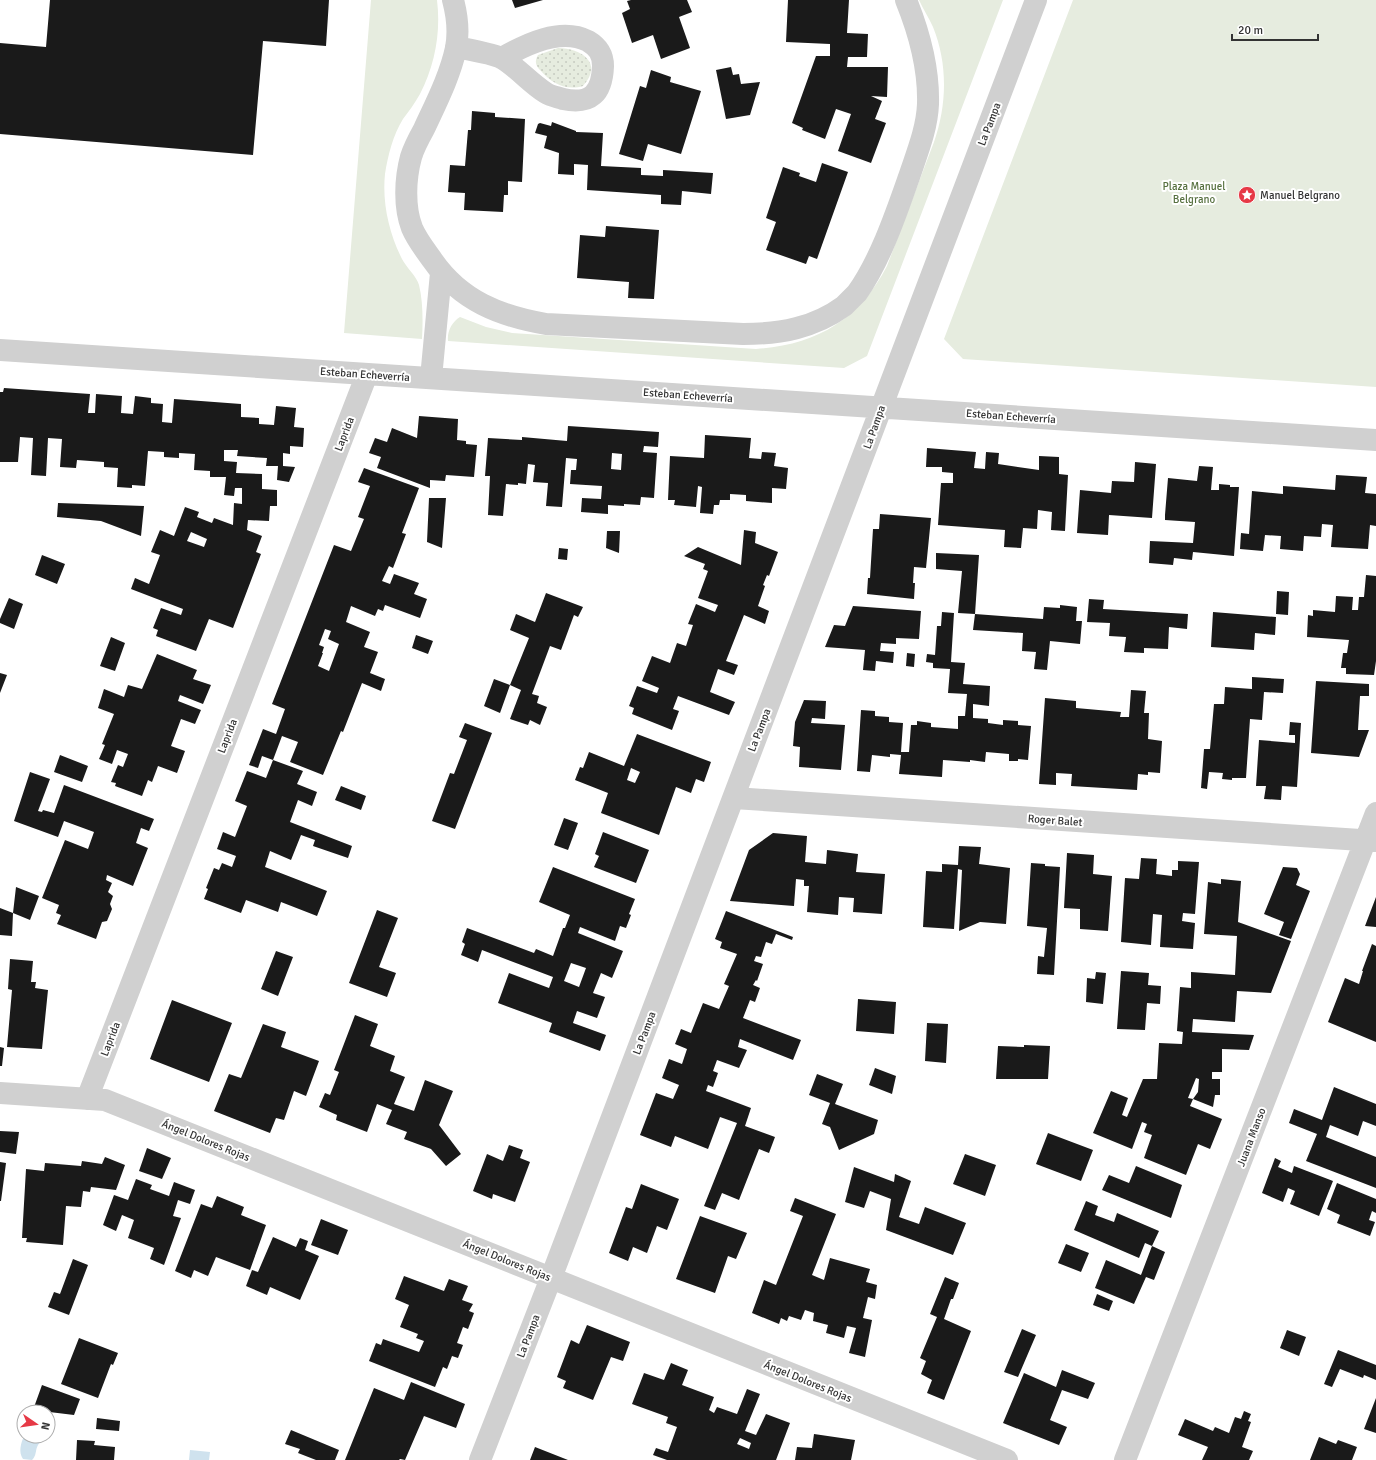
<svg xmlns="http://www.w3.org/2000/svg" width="1376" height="1460" font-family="Signika,sans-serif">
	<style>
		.grass { fill: url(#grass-dots) }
		.park { fill: #e6ecdf }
		.water { fill: #cfe2ee }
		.building { fill: #1a1a1a; fill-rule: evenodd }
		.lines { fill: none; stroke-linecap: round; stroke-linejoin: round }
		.minor { stroke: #d0d0d0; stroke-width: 22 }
		.labels { text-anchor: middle; stroke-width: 4; stroke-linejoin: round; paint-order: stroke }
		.street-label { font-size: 11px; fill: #333; stroke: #fff }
		.park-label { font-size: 11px; fill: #56703f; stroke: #fff }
		.poi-label { font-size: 11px; fill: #333; stroke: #fff; text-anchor: start }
	</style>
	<defs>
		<pattern id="grass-dots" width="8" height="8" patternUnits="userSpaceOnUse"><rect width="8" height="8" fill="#e6ecdf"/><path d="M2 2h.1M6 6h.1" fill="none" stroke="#c6cbc0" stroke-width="1.8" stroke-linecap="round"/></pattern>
	</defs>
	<rect width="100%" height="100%" fill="#fff"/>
	<path class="grass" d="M558 48C581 48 604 63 583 86 567 91 552 84 541 71 536 66 534 62 538 55Z"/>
	<path class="park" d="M371 0H437C441 32 435 65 420 94 415 103 409 111 403 119 393 135 388 155 385 174 382 203 389 233 402 259 406 267 417 277 419 285 423 301 423 322 422 339L344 333Z
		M919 0H1003L867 356 844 368 448 341C447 331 452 322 460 317L486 327 512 333 756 349C816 345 859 320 887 266L934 142C947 105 948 64 933 27 929 18 923 9 919 0Z
		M1073 0H1376V387L963 359 944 339Z"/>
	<path class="water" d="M48 1427 50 1433C47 1438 41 1440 38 1445 35 1450 37 1455 32 1460L23 1459C18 1452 21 1443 24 1436H48Z
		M190 1450 210 1452 209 1460H189Z"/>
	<path class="building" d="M50 0H329L326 46 263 41 253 155 0 134V43L46 47Z
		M512 0H543L515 8Z
		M631 0H687L692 12 679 17 690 48 661 59 653 35 632 43 622 13 630 9 627 1Z
		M788 0H849L847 33 868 34 867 57H848L847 67H888L887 97 871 96 882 101 875 119 886 123 871 163 838 151 851 114 836 109 825 139 802 130 803 128 792 123 816 56H830V44L786 42Z
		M731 67 733 75 739 74 741 84 760 82 750 115 726 119 716 70Z
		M651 70 671 77 670 82 701 91 681 154 648 144 643 161 619 154 640 86 646 88Z
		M472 111 495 113V117L525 119 522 182 508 181V195H504L503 212 464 210 465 193 448 192 450 165 465 166 468 130H471Z
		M552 122 576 131V132L603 133 601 166 641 168V175L663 176V170L713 173 711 194 682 191 681 205 661 204V195L587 190 588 165 574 164V175L558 174 559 153 544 148 547 136 535 133 538 124 540 123 551 126Z
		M822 163 848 172 817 259 809 256 806 264 766 250 776 222 766 218 783 167 800 173 799 176 816 182Z
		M606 226 659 230 654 299 628 298 629 282 577 278 580 235 605 237Z
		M4 388 90 394 88 413H95L96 394 122 396 121 413 133 414 135 396 151 398V403L163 404 162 422 172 423 174 399 241 404V417L259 418V424L274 425 276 406 296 408 294 427 304 428 303 447 290 446V454L283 453V466L295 467 289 482 277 480 278 466H266L267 458 237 456 238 450H224V461L237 462 236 473 262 474V489L277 490V506H270L269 521 248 520 247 530 262 536 256 552 261 554 233 628 209 619 196 651 156 636 158 630 153 628 161 608 181 615 183 609 131 589 135 578 149 584 160 555 151 552 160 530 174 536 185 507 199 512 197 517 212 523 214 518 233 525 234 503 242 504V488H235L234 496 224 495 226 477H210V471L194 470 195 454 179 453V458L164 457V452L148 451 145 486 132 485V488L117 487 118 468 104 467V462L77 460 76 468 60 467 62 439 48 438 46 476 31 475 33 438 20 437 18 462H0V392H3ZM191 532 207 539 204 547 187 541Z
		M419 416 458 419 457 440 466 441V444L477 445 474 477 446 475 445 481 430 480V488L377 468 381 457 369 453 375 438 387 442 392 428 417 438Z
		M568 426 659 432 658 447 644 446 643 452 657 453 654 498 641 497 640 505 624 504V506L608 505V514L581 512 582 498 601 499 602 486 570 484 571 470H576L577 459 566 458 562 507 546 506 548 483 533 482 535 465 528 464 526 484 518 483V485L506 484 503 516 488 515 490 476H485L488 438 522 440V437L567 441ZM612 453 622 454 621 470 611 469Z
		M705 435 751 438 749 458 761 459 762 452 776 453 774 466 788 468 786 489 772 488V503L746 501V495L730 494V500H720L719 505H714L713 514 700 513 702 487 698 486 696 507 674 505 675 500H668L670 456 704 458Z
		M927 448 976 452 974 468 985 469 986 452 999 453 998 464 1039 470V456L1059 457V474L1068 475 1065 531 1051 530 1052 512 1038 510 1037 529 1023 528 1021 548 1004 547 1005 530 938 525 941 483H953V473L942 472V467H926Z
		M1135 462 1156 464 1152 518 1109 515 1108 535 1077 533 1080 490 1111 493 1112 481 1134 482Z
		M1199 466 1213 467 1211 490H1219V484L1230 485V487H1239L1234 556 1193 552 1192 560 1174 558 1173 565 1149 563 1150 541 1193 543 1195 522 1165 520V515L1168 478 1197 481Z
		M364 468 419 488 402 533 406 534 393 568 389 566 382 581 390 584 394 574 419 583 414 594 427 599 420 618 385 605 383 611 378 609 375 616 351 606 346 622 370 632 364 647 378 652 370 673 385 679 381 691 362 683 343 732 341 731 323 775 290 762 298 742 282 736 273 760 262 756 258 768 249 765 263 729 276 734 285 709 272 704 334 545 351 551 364 519 358 517 370 486 358 482ZM325 629 331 631 328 639 339 644 329 671 318 666 323 653H322L324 647 319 645Z
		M1336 475 1367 477 1365 493 1376 494V526L1370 525 1368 549 1331 547 1333 525 1322 524 1321 537 1304 536 1303 551 1280 549 1281 536 1265 535 1263 551 1240 549 1241 533 1249 534 1252 491 1283 494V486L1335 490Z
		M429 498H446L442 548 427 542Z
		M58 503 144 506 141 536 101 521 57 517Z
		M880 514 931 518 926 568 914 567 913 583H915L914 599 867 594 868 578H870L873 529H879Z
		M744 530 756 532 755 543 778 552 769 576 767 575 763 585 765 586 758 606 769 611 765 624 744 615 726 661 738 665 734 675 718 669 710 692 735 702 729 715 678 696 673 709 679 711 672 730 632 714 634 708 629 706 637 686 657 693 659 688 642 681 652 656 670 663 677 643 686 646 693 625 688 624 696 604 715 612 718 605 698 598 708 571 703 569 705 564 684 556 698 547 741 565Z
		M607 531H620L619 553 606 548Z
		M559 548 568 549 567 560 558 559Z
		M936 553 979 555 975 614 958 613 962 571 936 569Z
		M42 555 65 564 57 584 35 575Z
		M1366 575 1376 576V661L1374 675 1346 674V668H1341L1343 653H1347L1349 640 1307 637 1308 615 1313 616V610L1335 612 1336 596 1353 597 1352 610H1358L1359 597H1364Z
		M1277 591 1289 592 1288 615 1276 614Z
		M546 593 583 607 578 617 574 615 561 650 550 646 532 694 539 696 537 703 547 707 540 725 530 720 528 725 510 719 521 690 510 685 529 638 510 630 516 614 535 622Z
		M9 598 23 604 14 629 0 623V619Z
		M1089 599 1104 600 1103 609 1188 614 1187 629 1169 627 1168 649 1144 648V653L1124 652 1126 637 1109 636 1110 623 1087 622Z
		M1060 605 1077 607 1076 621H1082L1080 644 1050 641 1047 670 1034 669 1036 652 1022 651 1023 633 973 630 975 614 1043 619 1044 607 1060 608Z
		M853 606 921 611 919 639 896 638V644L881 643 880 651 894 652 893 663 876 661 875 671 863 670 865 650 825 647 834 625 845 626Z
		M942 612 954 613 951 662 965 663 963 684 990 686 989 706 973 704V718L988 719V723L1003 725V720L1018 721V725L1031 726 1028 760 1018 759V761H1009V754L986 752 985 762 970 760V762L943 760 942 777 899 774 901 755 890 754V757L872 755 870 772 857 771 861 710 875 711V716L889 717V722L903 723 901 752H909L911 725H917V721L931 723V727L958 729V716H965L967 694 948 693 950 669 933 668V663L926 662 927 654 935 655 937 626H941Z
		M1213 612 1276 617 1275 635 1255 633 1254 650 1211 647Z
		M416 635 433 641 428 654 412 648Z
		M111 637 125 643 115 671 100 666Z
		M907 653 915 654 914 667 906 666Z
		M157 654 197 670 193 679 211 685 203 704 180 695 178 701 201 710 195 724 181 719 171 746 185 751 177 773 158 766 152 782 148 780 142 796 115 786 116 783 111 782 118 765 123 767 128 754 117 750 112 764 99 759 105 745 102 744 114 714 98 708 104 689 124 697 128 685 142 689Z
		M0 673 7 675 0 693Z
		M1252 677 1284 679 1283 693 1264 692 1262 720 1250 719 1246 778H1232V780L1222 779 1223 773 1209 772 1207 789 1201 788 1204 749H1210L1214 704H1224L1225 687 1252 689Z
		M494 679 510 685 500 713 484 706Z
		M1316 681 1369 684V696H1360L1358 730H1369L1359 757 1311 753Z
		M1131 690 1146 691 1144 713H1149L1148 739 1162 741 1160 773 1148 772V775L1138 774 1137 790 1071 786 1072 774 1056 773V785L1039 784 1045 698 1076 701V708L1121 712 1120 717H1129Z
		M804 700 826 701 825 719 812 718 811 723 845 725 841 770 799 767 800 747 793 746 795 722Z
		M1290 722 1301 723 1297 787 1282 786 1281 800 1264 799 1266 786H1256L1259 740 1295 743V735H1289Z
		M465 723 492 733 455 829 432 821 450 773 454 774 467 740 459 737Z
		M637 734 711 762 704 782 696 779 691 793 676 787 659 835 601 813 608 793 575 780 580 767 583 768 589 752 624 766ZM631 768 640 772 635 783 627 780Z
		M60 755 88 766 82 782 54 772Z
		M273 760 303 771 297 784 317 792 312 806 298 800 290 822 352 846 348 858 313 846 315 840 301 835 291 860 270 851 265 867 327 891 317 916 281 902 278 912 246 900 241 913 204 899 208 889 206 888 214 868 219 870 222 863 232 867 236 856 217 849 223 832 235 837 247 806 235 801 247 771 266 778Z
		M30 772 50 779 38 811 42 812 43 810 54 813 64 785 154 819 149 831 141 828 136 843 148 848 133 886 107 875 106 880 112 883 108 892 113 896 110 904 112 909 107 921 102 922 96 939 57 924 61 915 56 913 59 905 42 898 65 840 88 849 94 832 64 821 58 837 14 821Z
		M341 786 366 796 361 810 335 800Z
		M564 818 578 823 568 850 554 845Z
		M603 832 649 850 636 883 594 867 599 856 595 854Z
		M773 833 807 836 805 862 826 864 827 850 858 854 856 872 885 874 882 914 853 912 854 898 839 897 838 915 807 912 809 886H804V880L796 879 794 906 730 901 749 850Z
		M959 846 981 847 979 864 1010 868 1006 924 980 922 959 931 962 870 958 869 954 929 923 927 926 871 942 872V864L958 865Z
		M1067 853 1094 855 1093 874 1112 876 1108 931 1080 929V909L1064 908Z
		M1141 858 1157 859 1156 874 1172 876V870H1178V861L1199 862 1195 914 1183 913 1182 921 1195 923 1193 949 1160 947 1162 915 1153 914 1151 945 1121 942 1125 878 1139 879Z
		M1031 863 1045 864V866L1060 867 1054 975 1037 974 1038 956 1044 957 1047 928 1027 926Z
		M553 867 635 899 629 914 631 915 626 928 620 926 615 941 580 927 578 933 623 951 612 978 601 973 593 993 605 997 597 1018 577 1011 573 1023 606 1035 600 1051 549 1032 552 1023 498 1003 509 973 549 988 553 977 482 950 478 962 461 955 465 944 462 942 467 928 534 953 536 949 553 956 563 928H565L570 915 539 902ZM571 963 586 968 579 987 564 981Z
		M1283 867 1297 868 1300 874 1296 885 1310 891 1291 939 1279 935 1284 922 1264 914Z
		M1221 879 1241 881 1238 922 1291 941 1271 993 1237 991 1235 1022 1193 1019 1192 1032 1254 1035 1249 1050 1222 1049V1072H1212V1079H1220V1095H1215L1213 1107 1193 1099 1190 1106 1222 1119 1210 1149 1198 1144 1186 1175 1144 1158 1152 1135 1144 1132 1147 1124 1142 1122 1132 1149 1093 1133 1111 1091 1128 1098 1122 1115 1127 1117 1143 1079H1157L1159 1043 1182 1044 1183 1032 1177 1031 1180 987 1191 988V972L1235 975 1237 936 1204 934 1208 882 1221 884ZM1196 1078 1199 1079 1198 1092 1193 1099 1188 1098Z
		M16 887 39 896 30 920 13 913 12 936 0 935V908L13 913Z
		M1376 897V927L1365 926Z
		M377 910 398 918 379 967 396 973 387 997 349 983Z
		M726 911 793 937 792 940 776 934 772 944 766 942 761 957 756 956 754 961 763 964 757 981 756 980 753 985 760 988 755 1002 750 1000 743 1018 801 1040 793 1060 740 1039 738 1047 747 1050 739 1068 717 1060 713 1071 718 1073 713 1087 708 1085 706 1091 751 1108 745 1126 775 1137 769 1153 759 1149 739 1200 722 1193 715 1210 704 1206 737 1123 720 1117 708 1149 675 1136 671 1147 640 1135 656 1093 673 1099 679 1085 662 1078 669 1059 682 1064 687 1049 675 1044 681 1029 691 1033 703 1003 719 1009 729 986 724 984 737 954 720 948 722 942 715 939Z
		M1372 944 1376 946V1042L1328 1022 1345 978 1359 984 1363 971H1362Z
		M276 951 293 957 278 996 261 989Z
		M10 959 33 961 31 982H36L35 988 48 990 42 1049 7 1047 12 990 8 989Z
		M1121 971 1149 973 1148 985 1161 986 1160 1004 1147 1003 1145 1030 1117 1029Z
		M1096 972 1106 973 1103 1004 1086 1002 1087 978 1095 979Z
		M858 999 896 1002 894 1034 856 1031Z
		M172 1000 232 1023 209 1082 150 1059Z
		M355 1015 378 1024 370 1046 395 1056 390 1071 405 1077 394 1104 414 1111 425 1080 453 1091 439 1125 461 1154 446 1166 431 1149 404 1139 407 1132 386 1124 392 1110 377 1104 367 1132 336 1120 337 1115 319 1107 325 1093 330 1095 339 1072 334 1070Z
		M927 1023 948 1024 946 1063 925 1061Z
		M263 1024 286 1032 281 1047 319 1061 306 1096 294 1091 284 1120 276 1118 270 1133 214 1111 229 1074 241 1078Z
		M1024 1045 1050 1046 1048 1079H996L998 1046 1024 1047Z
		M0 1047 4 1048 2 1066H0Z
		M875 1068 896 1076 892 1094 869 1085Z
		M817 1074 843 1084 835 1104 878 1120 874 1134 839 1150 830 1127 822 1124 830 1103 809 1095Z
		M1334 1087 1376 1104V1126L1363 1121 1358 1136 1330 1125 1326 1137 1376 1157V1188L1306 1161 1317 1134 1289 1123 1294 1109 1322 1120Z
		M0 1131 19 1132 16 1154 0 1152Z
		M1048 1133 1093 1150 1081 1181 1036 1164Z
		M509 1145 523 1150 520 1158 530 1162 515 1202 493 1194 492 1199 473 1191 487 1154 503 1161Z
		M147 1148 171 1158 162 1179 139 1171Z
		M965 1154 996 1165 985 1196 953 1184Z
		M105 1157 125 1165 116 1190 91 1187 90 1192 83 1191 81 1207 66 1206 63 1245 26 1242 27 1238H22L26 1169 44 1171 45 1163 81 1166 82 1161 102 1164Z
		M1275 1158 1281 1161 1278 1167 1292 1173 1294 1166 1333 1181 1319 1216 1290 1204 1295 1191 1288 1188 1283 1202 1262 1193Z
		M0 1162 6 1163 1 1201H0Z
		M1136 1166 1182 1185 1171 1218 1102 1190 1109 1175 1129 1183Z
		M854 1167 894 1182 895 1174 911 1181 899 1217 919 1224 925 1207 966 1223 953 1255 886 1230 891 1199 870 1191 864 1208 845 1202Z
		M136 1179 152 1185 150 1189 169 1196 174 1182 195 1190 190 1204 178 1200 173 1216 181 1218 164 1265 150 1259 154 1248 128 1238 134 1220 122 1215 116 1231 103 1225 114 1195 128 1200Z
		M1337 1183 1376 1199V1213L1372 1211 1369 1220 1375 1222 1370 1236 1337 1223 1340 1215 1327 1209Z
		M641 1184 679 1199 667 1230 657 1226 647 1253 633 1247 628 1261 609 1253 626 1207 632 1209Z
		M217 1196 244 1207 241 1215 266 1225 250 1270 216 1257 208 1276 194 1270 191 1278 175 1271 201 1204 212 1208Z
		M795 1198 836 1214 812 1275 824 1280 830 1258 870 1269 866 1282 877 1285 875 1299 868 1297 863 1318 872 1320 865 1357 849 1353 856 1328 847 1326 844 1338 826 1333 828 1325 813 1321 814 1313 805 1310 801 1320 789 1316 787 1321 781 1318 779 1324 752 1313 764 1280 776 1285 803 1216 790 1211Z
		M1086 1201 1098 1206 1095 1215 1114 1222 1117 1213 1159 1231 1152 1246 1165 1252 1154 1280 1146 1277 1134 1304 1095 1288 1106 1260 1141 1275 1152 1246 1145 1243 1139 1258 1074 1230Z
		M700 1216 747 1233 736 1259 728 1256 715 1293 676 1279Z
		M321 1219 348 1230 338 1255 311 1245Z
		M273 1237 296 1247 300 1238 308 1241 305 1250 319 1256 300 1300 270 1287 267 1295 246 1286 252 1270 258 1272Z
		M1066 1244 1089 1253 1081 1272 1058 1263Z
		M73 1259 88 1265 69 1315 48 1307 54 1292 60 1294Z
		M404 1276 444 1291 449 1279 468 1286 462 1300 473 1304 469 1311 474 1313 468 1329 463 1327 457 1343 463 1345 458 1358 452 1356 447 1369 443 1367 435 1387 369 1361 376 1343 381 1345 383 1339 419 1352 424 1341 416 1338 418 1334 400 1327 409 1305 395 1299Z
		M945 1277 959 1283 953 1299H951L944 1319 971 1331 944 1400 927 1393 932 1380 921 1374 926 1361 920 1358 937 1317 930 1314Z
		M1097 1294 1113 1301 1109 1311 1093 1305Z
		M587 1325 630 1342 623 1361 611 1357 593 1400 563 1388 566 1381 557 1377 571 1340 579 1344Z
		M1022 1329 1036 1335 1018 1377 1004 1372Z
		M1287 1330 1306 1337 1299 1356 1280 1348Z
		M79 1338 118 1353 113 1365 111 1364 98 1398 61 1384Z
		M1338 1350 1376 1365V1380L1364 1375 1363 1378 1340 1369 1332 1387 1324 1384Z
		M671 1363 688 1370 682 1385 714 1397 709 1410 714 1413 717 1407 737 1414 747 1389 760 1394 745 1431 756 1435 766 1414 790 1423 776 1460H667L653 1455 656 1448 668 1452 677 1427 666 1423 668 1417 632 1404 644 1373 664 1380ZM740 1438 751 1443 749 1449 737 1444Z
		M1062 1370 1095 1383 1088 1399 1062 1390 1050 1420 1067 1427 1059 1445 1003 1423 1024 1373 1056 1387Z
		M411 1382 465 1404 456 1428 424 1416 405 1460 400 1459 399 1460H345L374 1388 404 1400Z
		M42 1385 80 1399 74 1415 33 1410Z
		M1376 1398V1433L1364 1429Z
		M1244 1411 1251 1414 1248 1421 1251 1422 1242 1447 1253 1451 1249 1460H1202L1208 1447 1178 1435 1185 1419 1213 1431 1215 1427 1229 1433 1235 1417 1241 1419Z
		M97 1418 120 1421 119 1431 96 1429Z
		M291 1430 339 1450 335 1460H316L298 1453 300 1449 285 1444Z
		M814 1434 855 1440 851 1460H795L797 1447 812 1448Z
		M1319 1437 1336 1444 1338 1440 1357 1447 1352 1460H1310Z
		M77 1440 95 1441 94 1445 115 1447 114 1460H76Z
		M535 1447 568 1460H530Z"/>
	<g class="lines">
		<path class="minor" d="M453 0C457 15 459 32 456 48 450 76 436 103 424 129 419 138 414 147 411 157 405 179 404 207 412 228 417 240 426 251 433 261 461 301 500 316 546 324L743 334C780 334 814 328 844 306 848 302 853 297 857 293 880 261 896 214 909 177 917 153 927 129 928 104 929 69 919 32 906 0
			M456 47C466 49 496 54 503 59 519 69 530 83 546 93 551 96 557 97 563 99 591 105 602 93 603 66 603 54 598 47 588 41 561 27 526 44 502 58
			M0 350 1376 440
			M431 378 441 273
			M734 798 1376 841
			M0 1093 105 1100 1007 1460
			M87 1099 367 374
			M480 1460 551 1278 1036 0
			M1125 1460 1376 813"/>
	</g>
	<defs>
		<symbol id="sight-disc" viewBox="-11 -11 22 22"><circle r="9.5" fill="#e63946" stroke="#fff"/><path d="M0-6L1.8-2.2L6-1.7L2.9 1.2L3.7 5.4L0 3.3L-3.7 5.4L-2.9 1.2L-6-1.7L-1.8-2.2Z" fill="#fff"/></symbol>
	</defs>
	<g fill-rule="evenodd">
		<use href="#sight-disc" x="1237" y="185" width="20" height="20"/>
	</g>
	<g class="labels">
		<g class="street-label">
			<text transform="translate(989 124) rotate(-69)" y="4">La Pampa</text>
			<text transform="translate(365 374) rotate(4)" y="4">Esteban Echeverría</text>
			<text transform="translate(688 395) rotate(4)" y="4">Esteban Echeverría</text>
			<text transform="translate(1011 416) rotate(4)" y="4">Esteban Echeverría</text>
			<text transform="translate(874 427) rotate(-70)" y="4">La Pampa</text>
			<text transform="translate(344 434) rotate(-69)" y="4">Laprida</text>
			<text transform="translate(759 730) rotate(-69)" y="4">La Pampa</text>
			<text transform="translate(227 736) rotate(-69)" y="4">Laprida</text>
			<text transform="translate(1055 820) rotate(4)" y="4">Roger Balet</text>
			<text transform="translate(644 1033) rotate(-69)" y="4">La Pampa</text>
			<text transform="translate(110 1039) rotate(-69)" y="4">Laprida</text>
			<text transform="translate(1251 1137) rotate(-69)" y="4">Juana Manso</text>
			<text transform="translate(206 1140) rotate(22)" y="4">Ángel Dolores Rojas</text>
			<text transform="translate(507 1260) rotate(22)" y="4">Ángel Dolores Rojas</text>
			<text transform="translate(528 1336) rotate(-69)" y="4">La Pampa</text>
			<text transform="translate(808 1381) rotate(22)" y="4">Ángel Dolores Rojas</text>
		</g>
		<g class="park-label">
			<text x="1194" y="190">Plaza Manuel<tspan x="1194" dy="13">Belgrano</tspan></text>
		</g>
		<g class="poi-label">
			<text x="1260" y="199">Manuel Belgrano</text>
		</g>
	</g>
	<g transform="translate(36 1424) rotate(103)"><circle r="19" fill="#ffffff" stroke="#adadad"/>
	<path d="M0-3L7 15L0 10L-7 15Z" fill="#e63946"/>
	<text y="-6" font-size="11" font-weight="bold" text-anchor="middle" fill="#333333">N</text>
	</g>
	<path d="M1232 34v6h86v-6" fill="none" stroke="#333333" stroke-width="2"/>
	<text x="1238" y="34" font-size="12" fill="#333333" stroke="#ffffff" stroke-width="3" paint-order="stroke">20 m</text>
</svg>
